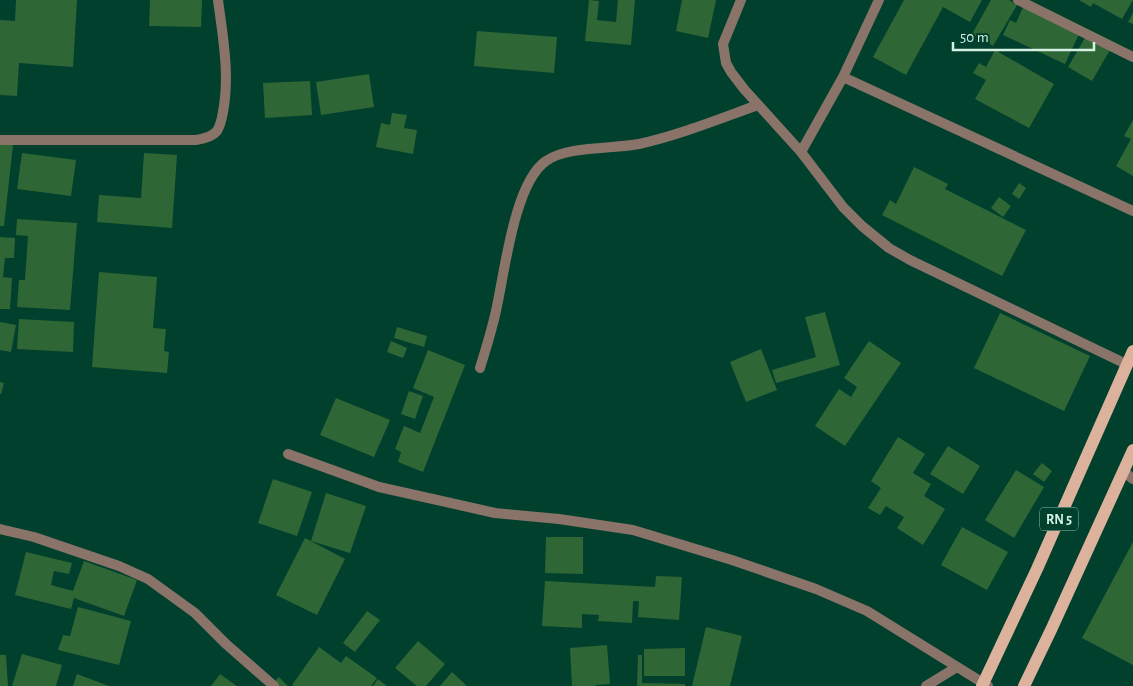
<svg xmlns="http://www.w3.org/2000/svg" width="1133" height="686" font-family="'Alegreya Sans',sans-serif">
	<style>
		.building { fill: #2f6636 }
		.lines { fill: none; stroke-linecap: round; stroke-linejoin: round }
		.minor { stroke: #8a746a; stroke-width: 10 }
		.primary { stroke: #ddb29d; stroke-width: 12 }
		.labels { text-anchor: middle; stroke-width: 4; stroke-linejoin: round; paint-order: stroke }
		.shield { fill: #00402d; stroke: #94bcad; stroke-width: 1 }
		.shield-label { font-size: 14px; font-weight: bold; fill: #d4f1e4 }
	</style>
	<rect width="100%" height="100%" fill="#00402d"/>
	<path class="building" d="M16 0H77L73 67 19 63 17 96 0 95V20L15 21Z
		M150 0H202L201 27 149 26Z
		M589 0 599 1 597 20 616 22 618 0H635L631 45 585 41Z
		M682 0H716L708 38 676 31Z
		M904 0H982L970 22 943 7 906 75 873 57Z
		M991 0H1009L1017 5 993 46 972 34Z
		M1079 0H1133L1122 19 1093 3 1091 7Z
		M1025 3 1079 34 1065 64 1003 35 1010 20 1016 23Z
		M1133 13V24L1128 22Z
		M477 31 557 37 554 73 474 66Z
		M1086 36 1110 50 1092 81 1068 67Z
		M995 50 1054 84 1029 128 975 99 986 80 973 73 979 63 986 67Z
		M369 74 374 107 321 115 316 82Z
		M310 81 312 115 265 118 263 83Z
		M392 113 407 115 404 128 417 130 413 154 376 147 381 123 390 125Z
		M1133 120V176L1116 166 1131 139 1124 136Z
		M0 143 13 145 4 226H0Z
		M22 153 76 160 71 196 17 189Z
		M144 153 177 155 172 228 97 222 99 195 141 198Z
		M914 167 948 184 945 189 1026 230 1002 276 882 215 890 200 896 204Z
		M1019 183 1026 188 1019 199 1012 194Z
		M999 197 1011 206 1003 217 991 208Z
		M17 219 77 223 70 310 17 307 19 280H25L28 236 16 235Z
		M0 237 15 238 14 258H5L3 277 12 278 10 309H0Z
		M99 272 157 277 153 328 166 329 164 351 169 352 167 373 92 367Z
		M825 312 840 365 776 383 772 370 816 357 805 317Z
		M1000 313 1090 356 1064 411 974 368Z
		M19 319 74 322 73 352 17 349Z
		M0 322 16 325 11 352 0 350Z
		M397 327 427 336 424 347 394 338Z
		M391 341 407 348 403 358 387 352Z
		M869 341 901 363 845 446 815 426 839 389 851 397 857 387 844 378Z
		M761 349 777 390 746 402 730 362Z
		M428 350 465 365 423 472 398 462 401 452 395 449 404 426 420 433 434 397 413 388Z
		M0 382 4 383 1 394H0Z
		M409 391 423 396 415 419 401 414Z
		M336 398 390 420 374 457 320 435Z
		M898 437 925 454 913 473 931 484 924 496 945 509 923 545 897 528 904 517 886 506 880 515 868 508 881 488 871 481Z
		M948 446 980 466 963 494 930 474Z
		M1042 463 1052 471 1044 482 1033 474Z
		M1016 470 1044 487 1014 538 985 520Z
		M273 479 312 492 297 536 258 523Z
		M326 493 366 506 350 553 311 541Z
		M962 527 1008 552 987 590 941 565Z
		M546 537H583V574L545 573Z
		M305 538 345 559 317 615 276 595Z
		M1133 542V665L1082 638Z
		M26 552 72 563 69 574 54 571 51 585 73 591 84 561 137 580 124 616 74 598 71 609 15 595Z
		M656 576 682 577 679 620 638 617 639 601H633L632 623 598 621 599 615 582 614V628L542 626 545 581 655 587Z
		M78 607 131 621 119 665 58 650 63 635 70 636Z
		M367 611 380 620 355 652 343 643Z
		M706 627 742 636 730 686H692Z
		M418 641 445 664 426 686H417L395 668Z
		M607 645 610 684 596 685V686H572L570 648Z
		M319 647 341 663 346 656 377 678 371 686H294L292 685Z
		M685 648V676H644V649Z
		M22 654 62 665 56 686H12Z
		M0 655H6L8 686H0Z
		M638 655H642V683L685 684V686H637Z
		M452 672 467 686H440Z
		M77 674 109 686H73Z
		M220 674 237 686H211Z
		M279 677 288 686H270Z
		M378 679 387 686H373Z"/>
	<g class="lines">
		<path class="minor" d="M741 0 723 44 726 63 731 72 744 89 801 152 843 207 862 226 889 248 910 260 1126 364
			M1018 0 1133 57
			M843 77 1133 211
			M0 140H196C203 139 212 137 217 131 220 126 222 118 223 112 230 75 223 38 218 0
			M801 152 843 77 879 0
			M480 368C486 348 493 327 497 306 505 269 515 182 546 161 567 146 613 149 639 144 679 135 719 119 758 105
			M288 454 379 487 495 513 559 519 633 530 732 560 816 589 867 611 988 686
			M1123 471 1133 479
			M0 529 34 537 119 566 148 579 195 613 226 644 274 686
			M926 686 957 667"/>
		<path class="primary" d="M982 686 1037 569 1133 351
			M1024 686 1051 630 1133 450"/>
	</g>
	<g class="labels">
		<rect class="shield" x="1040" y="507.5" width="38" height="23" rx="4"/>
		<g class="shield-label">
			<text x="1059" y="524">RN 5</text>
		</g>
	</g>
	<path d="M953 42v8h141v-8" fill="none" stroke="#d4f1e4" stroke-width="2.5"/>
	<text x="960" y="42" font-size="15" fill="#d4f1e4" stroke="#00402d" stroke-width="4" paint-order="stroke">50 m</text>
</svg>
